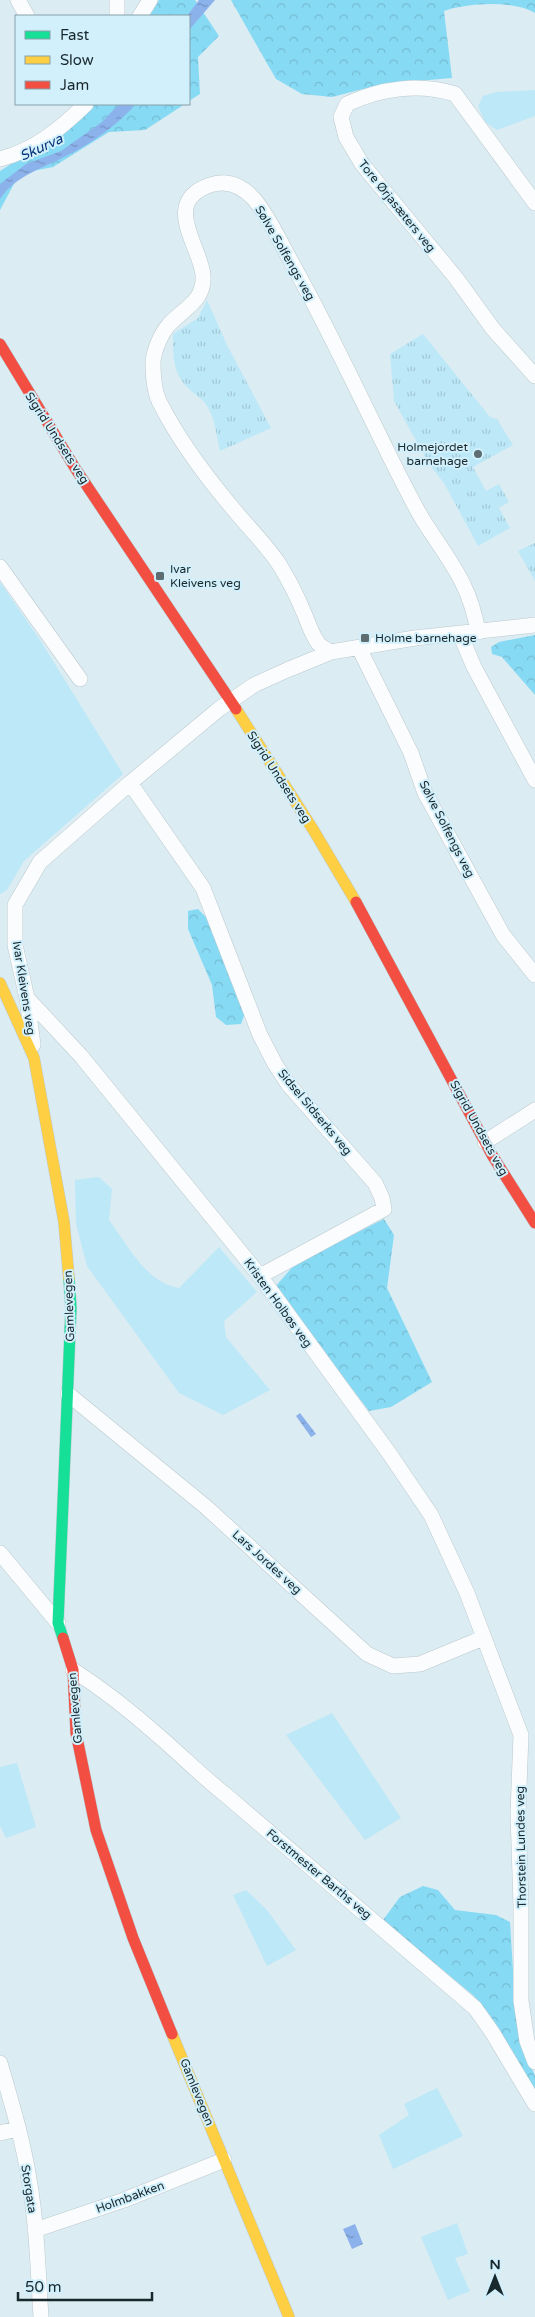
<svg xmlns="http://www.w3.org/2000/svg" width="535" height="2317" font-family="'Varela Round',sans-serif">
	<style>
		.grass { fill: #bde8f8 }
		.forest { fill: url(#forest-crowns) }
		.park { fill: url(#park-tufts) }
		.water { fill: url(#water-ripples) }
		.lines { fill: none; stroke-linecap: round; stroke-linejoin: round }
		.street-casing { stroke: #bbc9cf; stroke-width: 16 }
		.fast-casing { stroke: #bbc9cf; stroke-width: 12 }
		.slow-casing { stroke: #bbc9cf; stroke-width: 12 }
		.jam-casing { stroke: #bbc9cf; stroke-width: 12 }
		.street { stroke: #fafcfd; stroke-width: 15 }
		.fast { stroke: #16e098; stroke-width: 11 }
		.slow { stroke: #ffcf43; stroke-width: 11 }
		.jam { stroke: #f24e42; stroke-width: 11 }
		.poi-dot { fill: #5d6d72; stroke: #d1f0fc; stroke-width: 2 }
		.labels { text-anchor: middle; stroke-width: 4; stroke-linejoin: round; paint-order: stroke }
		.street-label { font-size: 12px; fill: #19282d; stroke: #d1f0fc }
		.poi-label { font-size: 12px; fill: #19282d; stroke: #d1f0fc; text-anchor: start }
		.water-label { font-size: 14px; font-style: italic; fill: #0a347a; stroke: #d1f0fc }
	</style>
	<defs>
		<pattern id="forest-crowns" width="20" height="18" patternUnits="userSpaceOnUse" patternTransform="scale(1.25)"><rect width="20" height="18" fill="#87daf4"/><path d="M2 6a3 3 0 1 1 6 0M12 15a3 3 0 1 1 6 0" fill="none" stroke="#74bbd2"/></pattern>
		<pattern id="park-tufts" width="24" height="20" patternUnits="userSpaceOnUse" patternTransform="scale(1.25)"><rect width="24" height="20" fill="#bde8f8"/><path d="M3 7l-1-3M5 7V3M7 7l1-3M15 17l-1-3M17 17v-4M19 17l1-3" fill="none" stroke="#a2c7d5"/></pattern>
		<pattern id="water-ripples" width="26" height="14" patternUnits="userSpaceOnUse" patternTransform="scale(1.25)"><rect width="26" height="14" fill="#8cb2ec"/><path d="M2 4q2-2 4 0t4 0M15 11q2-2 4 0t4 0" fill="none" stroke="#7291c0"/></pattern>
	</defs>
	<rect width="100%" height="100%" fill="#dbecf2"/>
	<path class="grass" d="M535 90V116L497 130 485 122 478 106 483 96 496 92Z
		M0 582 40 640 123 774 24 861 7 890 0 894Z
		M99 1177 112 1189 109 1220C128 1245 145 1282 179 1288L219 1247 257 1292 224 1321 226 1337 270 1390 223 1415 179 1393 87 1266 76 1224 75 1180Z
		M332 1713 401 1818 365 1840 286 1735Z
		M17 1763 36 1827 6 1838 0 1826V1767Z
		M246 1890 267 1910 296 1950 267 1966 233 1895Z
		M437 2088 463 2136 393 2169 379 2135 409 2115 404 2104Z
		M457 2223 468 2254 455 2258 470 2291 448 2300 421 2237Z"/>
	<path class="forest" d="M159 0H195L219 36 198 57 200 94 189 101V16H148Z
		M231 0H535V13C515 0 467 3 444 11L452 78 406 82 363 89 332 97 302 94 276 79Z
		M92 104H185L145 130 109 132 53 167 28 172 15 182 0 210V171L75 123Z
		M535 635V695L502 657 492 654 491 647 499 642Z
		M198 909 210 921 245 1013 241 1024 226 1025 216 1017 212 985 188 929V911Z
		M384 1219 394 1235 387 1288 432 1382 391 1407 369 1411 275 1287 296 1263Z
		M423 1886 438 1890 455 1910 496 1915 510 1922 516 2018 521 2042 535 2076V2099L488 2015 474 1996 383 1920 400 1897Z"/>
	<path class="park" d="M207 300 227 345 271 428 220 451C216 435 216 420 207 406 203 399 194 394 188 388 172 372 173 354 173 334L198 318Z
		M423 334 490 417 497 419 513 445 473 467 486 491 499 484 509 502 499 508 510 528 478 546 444 483 429 464 394 401 390 354Z
		M535 543V581L518 551Z"/>
	<path class="water" d="M199 0H215L189 30 187 16Z
		M119 104H136C118 124 93 143 68 155 44 168 16 175 0 199V184L26 164 61 151 102 122Z
		M300 1413 316 1434 311 1437 296 1416Z
		M355 2224 363 2244 352 2249 343 2229Z"/>
	<g class="lines">
		<defs>
			<path id="street" d="M18 0 27 16
				M117 16V0
				M140 16 150 0
				M0 159C35 150 60 129 86 104
				M535 203 455 94C419 83 381 88 347 104L341 117 346 137 362 164 456 278 493 329 535 376
				M0 567 80 679
				M460 634 474 667 535 780
				M359 648 411 753 425 793 503 935 535 975
				M331 652C327 650 321 647 318 643 312 635 308 622 304 613 297 596 289 580 279 564 265 543 246 525 230 505 205 475 179 440 161 405 154 393 153 376 153 362 154 351 160 336 167 327 181 309 205 303 203 275 200 245 161 202 210 185 228 179 242 186 254 199 270 218 281 244 293 265 330 331 361 399 395 467 404 485 413 503 423 520 449 561 470 583 478 632
				M130 783 203 888 260 1035 275 1064 288 1084 375 1183 382 1198 384 1209 260 1276
				M27 998 81 1056 260 1276 389 1453 431 1515 467 1593 521 1735 518 1813 521 1906V2001L527 2041 535 2062
				M33 1045 27 998 15 945V905L40 862 130 783 219 709 254 685 287 670 331 652 415 638 535 625
				M485 1142 535 1110
				M68 1394 206 1507 367 1654 393 1666 420 1664 483 1638
				M0 1553 58 1623
				M73 1670C104 1690 133 1713 161 1738 183 1757 204 1778 227 1796L475 2008 492 2032 535 2104
				M0 2063C11 2101 23 2140 29 2179 37 2224 38 2271 41 2317
				M0 2133 18 2129
				M35 2230 124 2200 224 2160"/>
			<path id="fast" d="M63 1638 58 1623 71 1308 69 1279"/>
			<path id="slow" d="M236 709 314 831 356 902
				M0 983 34 1058 64 1222 69 1279
				M172 2034 289 2317"/>
			<path id="jam" d="M0 344 75 468 236 709
				M356 902 492 1155 535 1223
				M63 1638 73 1670 76 1733 96 1830 133 1938 172 2034"/>
		</defs>
		<use href="#street" class="street-casing"/>
		<use href="#fast" class="fast-casing"/>
		<use href="#slow" class="slow-casing"/>
		<use href="#jam" class="jam-casing"/>
		<use href="#street" class="street"/>
		<use href="#fast" class="fast"/>
		<use href="#slow" class="slow"/>
		<use href="#jam" class="jam"/>
	</g>
	<g class="poi-dot">
		<circle cx="478" cy="454" r="5"/>
		<rect x="155" y="571" width="10" height="10" rx="2.5"/>
		<rect x="360" y="633" width="10" height="10" rx="2.5"/>
	</g>
	<g class="labels">
		<g class="street-label">
			<text transform="translate(397 206) rotate(51)" y="4">Tore Ørjasæters veg</text>
			<text transform="translate(285 253) rotate(60)" y="4">Sølve Solfengs veg</text>
			<text transform="translate(57 438) rotate(57)" y="4">Sigrid Undsets veg</text>
			<text transform="translate(279 777) rotate(57)" y="4">Sigrid Undsets veg</text>
			<text transform="translate(447 829) rotate(63)" y="4">Sølve Solfengs veg</text>
			<text transform="translate(24 988) rotate(81)" y="4">Ivar Kleivens veg</text>
			<text transform="translate(315 1112) rotate(50)" y="4">Sidsel Sidserks veg</text>
			<text transform="translate(479 1128) rotate(61)" y="4">Sigrid Undsets veg</text>
			<text transform="translate(278 1303) rotate(54)" y="4">Kristen Holbøs veg</text>
			<text transform="translate(69 1306) rotate(-92)" y="4">Gamlevegen</text>
			<text transform="translate(267 1562) rotate(42)" y="4">Lars Jordes veg</text>
			<text transform="translate(75 1708) rotate(-95)" y="4">Gamlevegen</text>
			<text transform="translate(521 1847) rotate(-91)" y="4">Thorstein Lundes veg</text>
			<text transform="translate(319 1874) rotate(40)" y="4">Forstmester Barths veg</text>
			<text transform="translate(197 2092) rotate(68)" y="4">Gamlevegen</text>
			<text transform="translate(29 2189) rotate(81)" y="4">Storgata</text>
			<text transform="translate(130 2197) rotate(-20)" y="4">Holmbakken</text>
		</g>
		<g class="poi-label">
			<text x="468" y="451" text-anchor="end">Holmejordet<tspan x="468" dy="14">barnehage</tspan></text>
			<text x="170" y="573">Ivar<tspan x="170" dy="14">Kleivens veg</tspan></text>
			<text x="375" y="642">Holme barnehage</text>
		</g>
		<g class="water-label">
			<text transform="translate(41 147) rotate(-25)" y="5">Skurva</text>
		</g>
	</g>
	<rect x="15" y="15" width="175" height="90" fill="#d1f0fc" stroke="#87a0a9"/>
	<rect x="25" y="31" width="25" height="8" fill="#16e098" stroke="#87a0a9"/>
	<text x="60" y="40" font-size="15" fill="#19282d">Fast</text>
	<rect x="25" y="56" width="25" height="8" fill="#ffcf43" stroke="#87a0a9"/>
	<text x="60" y="65" font-size="15" fill="#19282d">Slow</text>
	<rect x="25" y="81" width="25" height="8" fill="#f24e42" stroke="#87a0a9"/>
	<text x="60" y="90" font-size="15" fill="#19282d">Jam</text>
	<g transform="translate(495 2277)" stroke="#d1f0fc" stroke-width="4" paint-order="stroke">
	<path d="M0-4L9 19L0 12L-9 19Z" fill="#19282d"/>
	<text y="-8" font-size="14" font-weight="bold" text-anchor="middle" fill="#19282d">N</text>
	</g>
	<path d="M18 2292v8h134v-8" fill="none" stroke="#19282d" stroke-width="2.5"/>
	<text x="25" y="2292" font-size="15" fill="#19282d" stroke="#d1f0fc" stroke-width="4" paint-order="stroke">50 m</text>
</svg>
